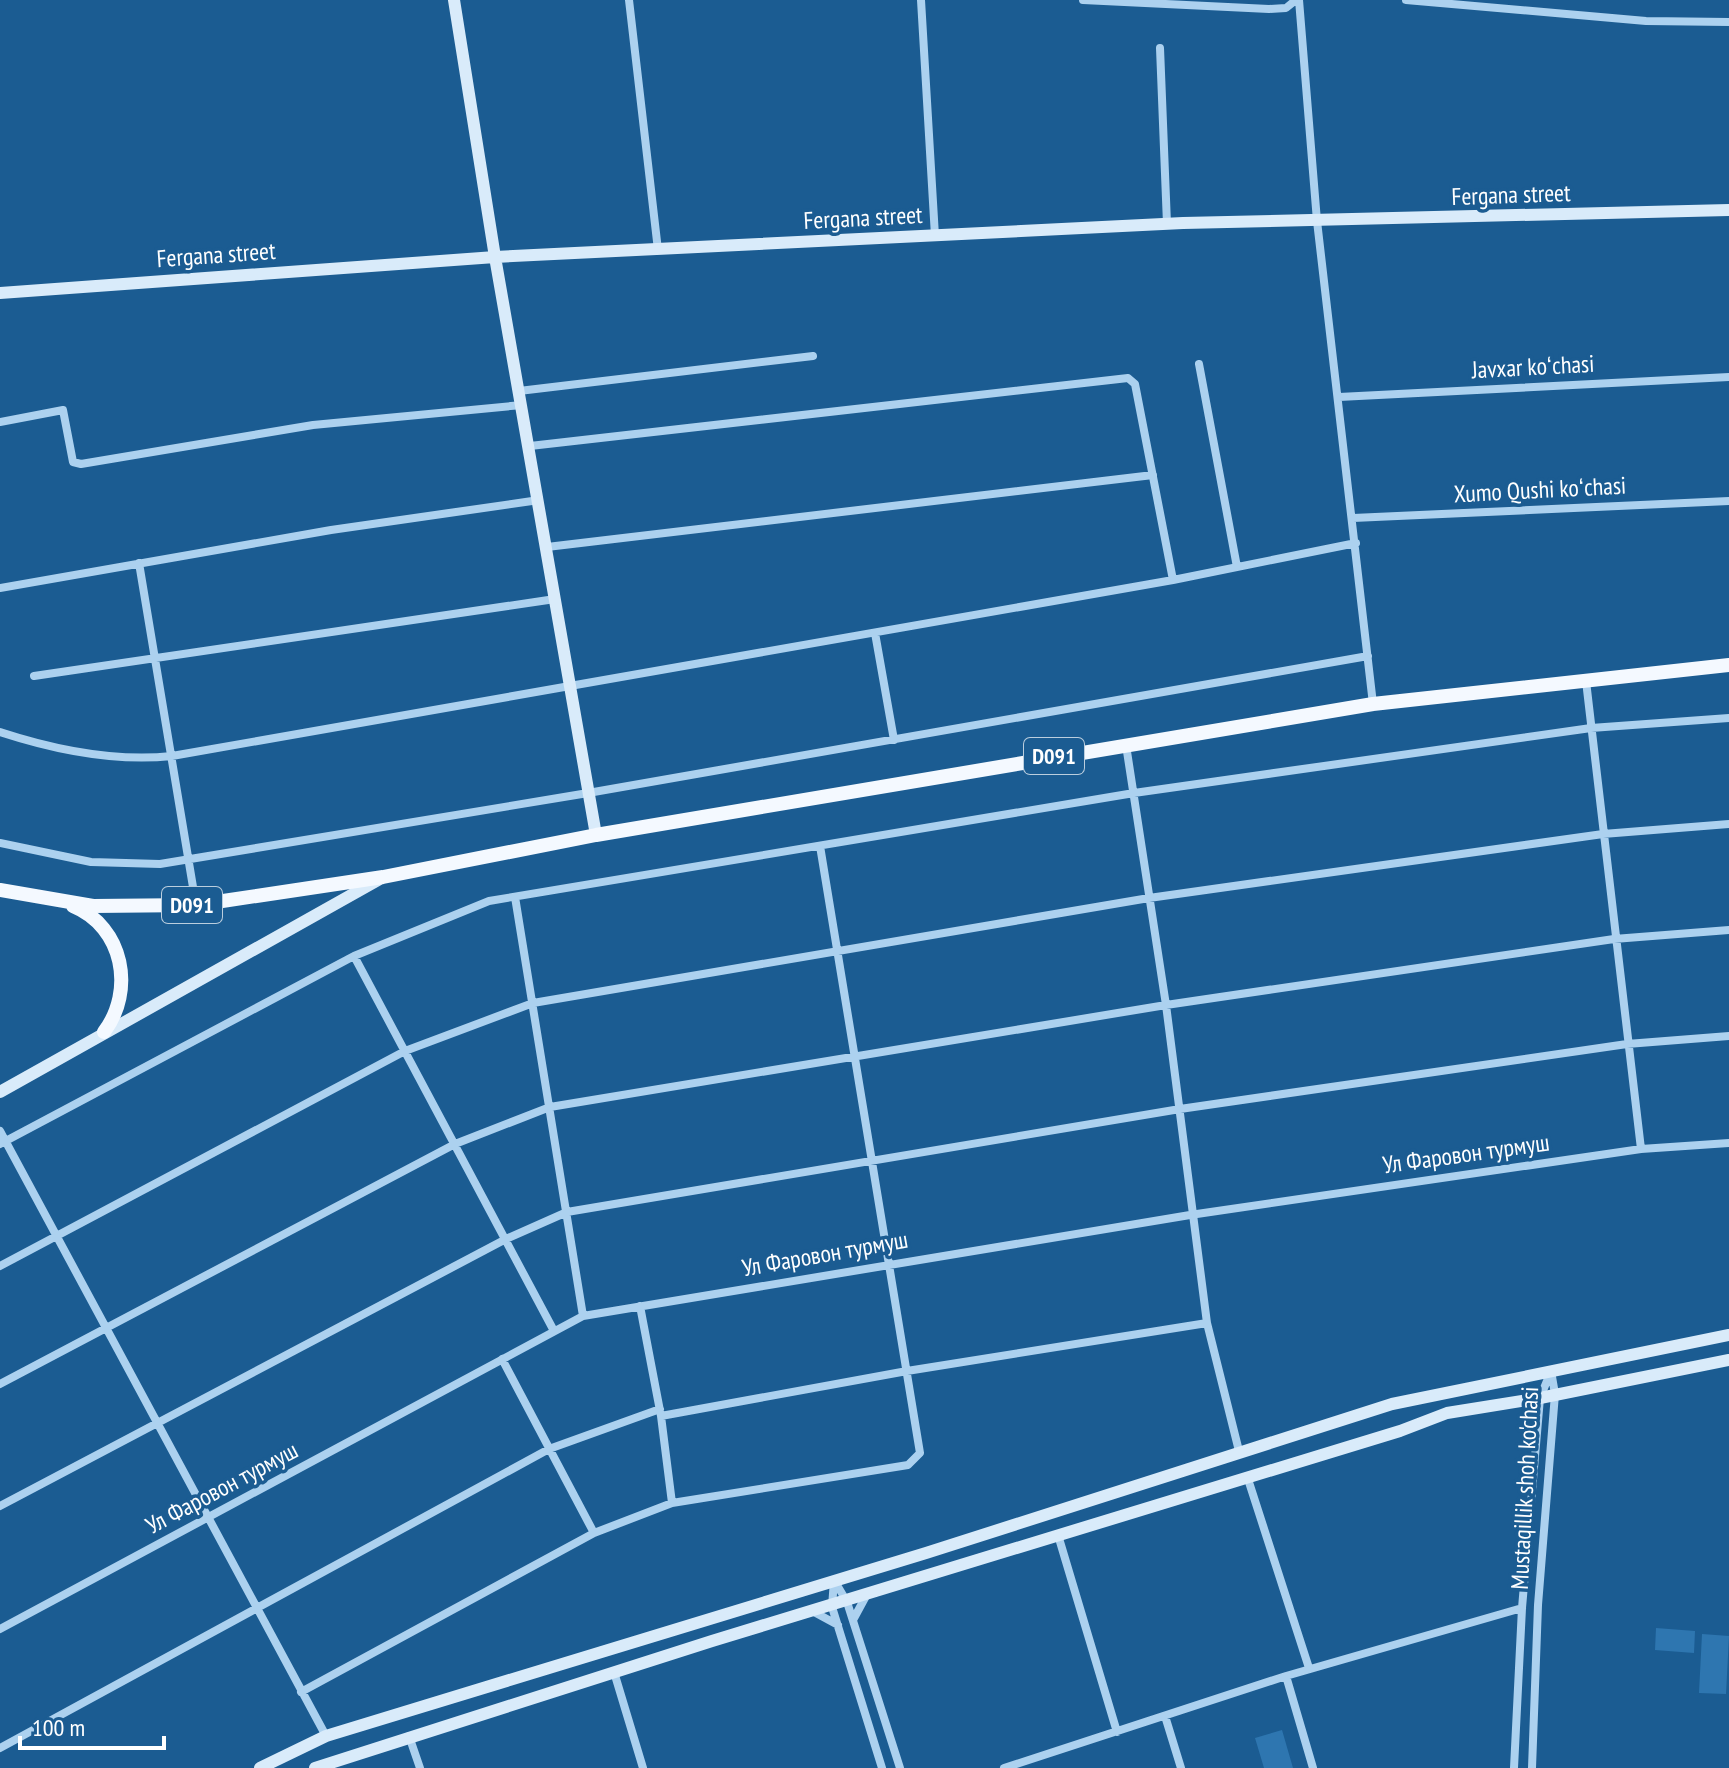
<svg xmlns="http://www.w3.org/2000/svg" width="1729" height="1768" font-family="'PT Sans Narrow',sans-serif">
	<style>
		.green { fill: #2e76b0 }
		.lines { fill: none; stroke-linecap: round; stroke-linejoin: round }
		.street { stroke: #acd1ef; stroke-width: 8 }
		.secondary { stroke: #d9ebfa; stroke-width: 12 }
		.primary { stroke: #f4f9ff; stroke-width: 14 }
		.labels { text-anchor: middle; stroke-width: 7; stroke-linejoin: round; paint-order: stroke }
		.shield { fill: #1b5c92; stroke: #bbcede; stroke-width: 2 }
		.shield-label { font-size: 22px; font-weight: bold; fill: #fff }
		.street-label { font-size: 24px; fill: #fff; stroke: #1b5c92 }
	</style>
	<rect width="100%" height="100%" fill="#1b5c92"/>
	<path class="green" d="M1656 1628 1695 1631 1694 1653 1655 1650Z
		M1702 1634 1729 1636 1726 1694 1699 1693Z
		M1282 1730 1293 1768H1264L1255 1738Z"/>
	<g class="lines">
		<path class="street" d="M629 0 658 250
			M921 0 935 236
			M1083 0 1269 9 1286 8 1296 0
			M1299 0 1317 221 1373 704
			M1406 0 1646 21 1729 22
			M1160 48 1167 224
			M1199 364 1237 567
			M519 391 813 356
			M1339 397 1729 377
			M0 422 63 410 73 462 81 464 313 425 522 405
			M530 446 1128 378 1135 384 1173 580
			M1353 518 1729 501
			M547 547 1153 475
			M139 563 196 905
			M0 588 331 530 539 500
			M875 633 894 740
			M34 676 555 599
			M1586 681 1641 1149
			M0 732C55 750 114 762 172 756L1173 580 1356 543
			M1126 745 1166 1005 1207 1323 1239 1451
			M0 843 91 862 160 864 588 793 1368 656
			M515 897 583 1316
			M354 956 554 1331
			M0 1131 326 1736
			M0 1144 354 956 489 901 1134 793 1591 728 1729 718
			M0 1266 405 1051 533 1003 1149 898 1603 834 1729 824
			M640 1306 661 1416 672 1503
			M502 1359 594 1533
			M0 1384 455 1144 550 1107 1166 1005 1614 939 1729 930
			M661 1416 907 1371 1207 1323
			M1247 1476 1309 1668
			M0 1506 506 1239 567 1212 1180 1109 1627 1044 1729 1036
			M1058 1535 1117 1732
			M814 1612 838 1625
			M853 1620 866 1596
			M0 1629 583 1316 1190 1215 1641 1149 1729 1143
			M614 1672 643 1768
			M301 1692 594 1533 672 1503 908 1465 920 1453 820 846
			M1165 1716 1181 1768
			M409 1736 420 1768
			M0 1748 549 1449 660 1409
			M882 1768 832 1607 834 1580 847 1602 900 1768
			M1004 1768 1286 1676
			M1313 1768 1286 1676 1522 1608
			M1514 1768 1522 1608 1540 1398 1551 1371
			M1532 1768 1538 1605 1555 1394 1551 1371"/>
		<path class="secondary" d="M454 0 495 257 596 835
			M0 293 495 257 1183 223 1729 210
			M0 1092 378 880
			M260 1768 326 1736 926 1553 1392 1404 1729 1335
			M315 1768 712 1641 1400 1431 1447 1413 1540 1398 1729 1360"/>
		<path class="primary" d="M0 890 93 906 196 905 383 877 596 835 1373 704 1729 665
			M73 906C124 927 135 991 104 1032"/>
	</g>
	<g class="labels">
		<g class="shield">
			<rect x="1024" y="738" width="60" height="36" rx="6"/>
			<rect x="162" y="887" width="60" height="36" rx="6"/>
		</g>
		<g class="shield-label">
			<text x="1054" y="764">D091</text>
			<text x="192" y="913">D091</text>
		</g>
		<g class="street-label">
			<text transform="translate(1511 195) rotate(-2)" y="8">Fergana street</text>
			<text transform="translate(863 218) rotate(-3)" y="8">Fergana street</text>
			<text transform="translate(216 255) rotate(-4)" y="8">Fergana street</text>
			<text transform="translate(1533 367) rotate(-3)" y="8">Javxar koʻchasi</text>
			<text transform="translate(1540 490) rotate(-3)" y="8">Xumo Qushi koʻchasi</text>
			<text transform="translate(1466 1154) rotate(-8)" y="8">Ул Фаровон турмуш</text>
			<text transform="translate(825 1254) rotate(-10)" y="8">Ул Фаровон турмуш</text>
			<text transform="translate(222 1488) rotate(-28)" y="8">Ул Фаровон турмуш</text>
			<text transform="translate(1525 1488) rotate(-87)" y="8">Mustaqillik shoh ko'chasi</text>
		</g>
	</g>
	<path d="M20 1736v12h144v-12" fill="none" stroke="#ffffff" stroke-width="4"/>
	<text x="32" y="1736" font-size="24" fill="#ffffff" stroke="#1b5c92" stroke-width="6" paint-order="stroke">100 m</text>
</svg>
